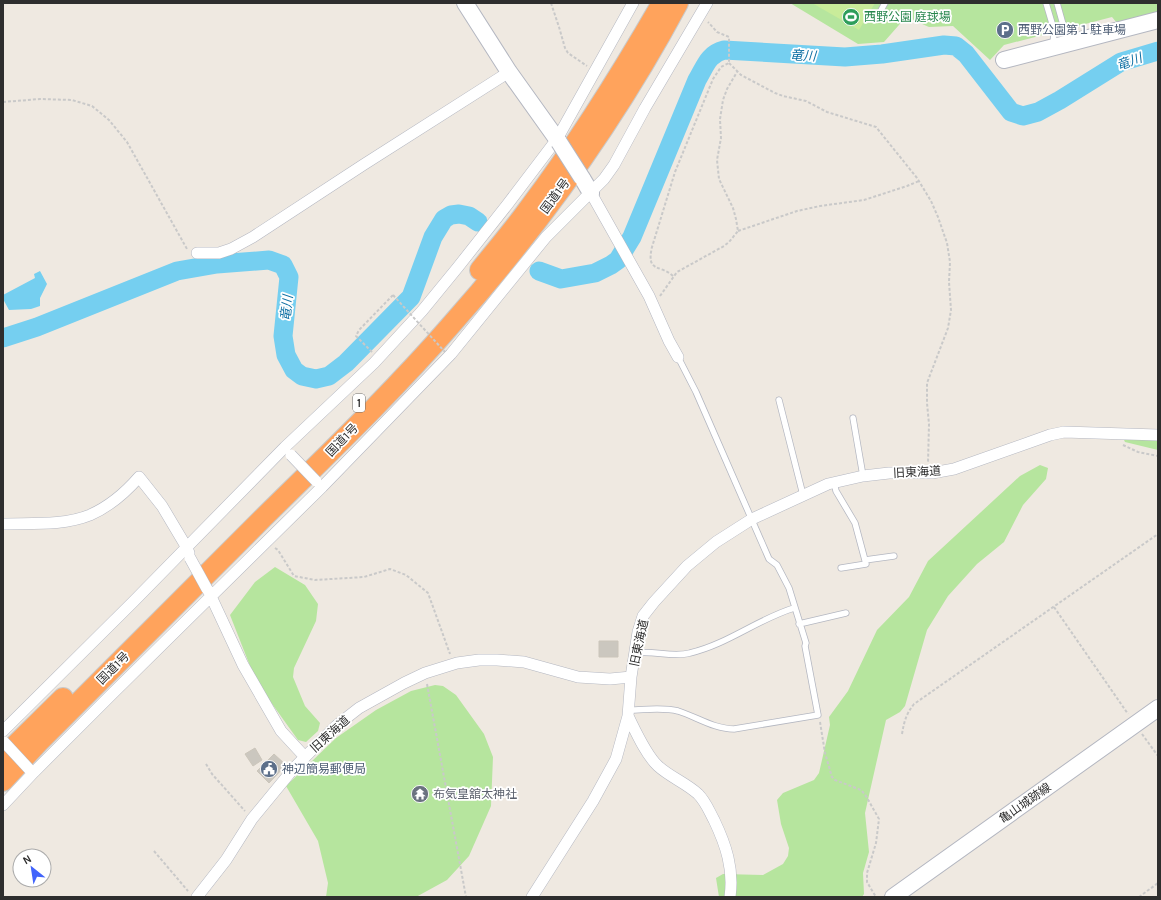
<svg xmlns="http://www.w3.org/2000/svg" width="1161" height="900" font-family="Karla,'Noto Sans JP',sans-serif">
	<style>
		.green { fill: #b6e59e }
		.pitch { fill: #c9ec9a }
		.water { fill: #75cff0 }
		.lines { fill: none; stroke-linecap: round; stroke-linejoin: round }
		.river { stroke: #75cff0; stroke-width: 19 }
		.building { fill: #cbc7bf; stroke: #cbc5ba }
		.lane-casing { stroke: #b4b7c1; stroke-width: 7 }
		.street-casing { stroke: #b4b7c1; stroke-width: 12 }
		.secondary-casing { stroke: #b4b7c1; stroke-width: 18 }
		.highway-casing { stroke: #c9c9c9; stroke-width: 22 }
		.path { stroke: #c9c9c9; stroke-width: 2; stroke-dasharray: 3 2; stroke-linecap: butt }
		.lane { stroke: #fff; stroke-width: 5.5 }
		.street { stroke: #fff; stroke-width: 11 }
		.secondary { stroke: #fff; stroke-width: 16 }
		.highway { stroke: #ffa35c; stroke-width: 20 }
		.street-bridge-casing { stroke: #b4b7c1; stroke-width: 12; stroke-linecap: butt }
		.secondary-bridge-casing { stroke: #b4b7c1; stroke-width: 18; stroke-linecap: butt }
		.path-bridge { stroke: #c9c9c9; stroke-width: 2; stroke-dasharray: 3 2; stroke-linecap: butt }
		.street-bridge { stroke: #fff; stroke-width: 11 }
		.secondary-bridge { stroke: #fff; stroke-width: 16 }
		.labels { text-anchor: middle; stroke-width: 3.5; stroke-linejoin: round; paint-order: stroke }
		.shield { fill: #fff; stroke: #6d6d6d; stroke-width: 1 }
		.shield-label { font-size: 11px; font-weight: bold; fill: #2e2e2e }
		.leisure-label { font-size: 12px; fill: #27864d; stroke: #fff; text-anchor: start }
		.service-label { font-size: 12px; fill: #4e5e75; stroke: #fff; text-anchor: start }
		.street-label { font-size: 12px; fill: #2e2e2e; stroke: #fff }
		.worship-label { font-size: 12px; fill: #5b616d; stroke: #fff; text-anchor: start }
		.water-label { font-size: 13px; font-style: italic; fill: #0d6fa3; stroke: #fff }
	</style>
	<rect width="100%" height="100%" fill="#efe9e1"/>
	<path class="green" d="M790 3H1158V12L1117 23 1112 17 1004 45 990 60 953 26 929 27 906 17 884 42 858 44Z
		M1124 440H1158V450L1125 442Z
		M1040 465 1048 468 1046 479 1023 505 1004 542 977 564 948 596 927 630 905 706 900 712 886 720 865 813 869 852 863 873 864 894 862 897H719L716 878 723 874 763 875 783 864 788 856 789 848 781 824 777 800 783 793 814 780 819 773 830 725 829 717 848 691 877 630 909 597 928 561 1020 476Z
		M275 567 305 585 318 604 316 621 294 668 293 677 305 706 320 723 318 731 306 742 298 740 265 694 252 671 230 615 255 582Z
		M435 685 443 686 456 695 484 734 493 757 491 806 469 856 447 880 416 897H326L328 883 318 841 286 786 336 738 376 710 411 691Z"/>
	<path class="pitch" d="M812 3H875L859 30Z"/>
	<path class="water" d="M40 271 47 284 40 298V306L31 309 9 310 3 299V295L35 278 34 274Z"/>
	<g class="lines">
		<path class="river" d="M539 271 561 279 595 273 611 265 618 260 632 237 697 80C705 67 708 54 724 50L845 57 882 54 944 45 956 46 966 54 1011 112 1023 116 1038 112 1060 100 1121 62 1158 51
			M3 338 37 327 177 271 217 264 269 260 283 265 289 277 283 336 286 355 294 370 302 376 316 379 329 376 346 363 411 297 433 237 444 219 451 215 459 214 469 216 478 222"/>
	</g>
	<path class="building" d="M599 641H618V657H599Z
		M255 748 262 760 253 766 245 754Z
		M274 754 286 765 269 783 257 771Z"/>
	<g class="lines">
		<defs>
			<path id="lane" d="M1046 3 1054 30 1053 46
				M1057 3 1064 28 1071 42
				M879 14 885 3
				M779 400 803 495
				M853 418 863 476
				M834 482 836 491 855 523 866 564 841 568
				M865 560 894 556
				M799 624 846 613
				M636 653C654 650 672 658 690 653 728 644 758 619 794 608
				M629 710C644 710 663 707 678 711 697 717 714 729 734 729L818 715 805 646 806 643 789 588 777 565 769 559 696 392 678 357"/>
			<path id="street" d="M591 193 649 296 669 341 678 357
				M197 253H219L231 249 253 237 363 165 509 72
				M3 524C31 523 63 526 90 515 108 507 126 492 139 477L162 506 187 548 189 553
				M208 590 243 665 281 731 305 757
				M628 716C635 730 646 755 658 766 670 777 686 783 698 794 706 802 709 811 714 820 726 845 734 869 730 897
				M3 731 134 601 285 447 374 363 422 311 458 267 507 205 557 139 633 3
				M3 805 34 772 111 695 322 487 451 354 546 237 604 179 614 165 645 108 707 3
				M197 897 226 860 252 819 294 768 336 726 359 708 404 683 425 673 457 663 479 660H497L524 662 578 677 610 679 631 677
				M532 897 593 801 616 759 628 716 631 677 638 632 643 616 654 602 687 566 716 542 752 519 828 484 863 476 889 473H932L954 469 1050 435 1064 432 1158 435"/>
			<path id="secondary" d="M465 3 509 72 559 142
				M1004 60 1158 20
				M582 178 591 193
				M893 897 1158 708"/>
			<path id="highway" d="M480 270C496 250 514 229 529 208 578 143 621 74 662 3
				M3 757 63 698
				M3 781 38 743C114 667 189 592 265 516 328 454 393 392 451 325 538 227 616 119 678 3"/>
		</defs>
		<use href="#lane" class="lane-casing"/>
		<use href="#street" class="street-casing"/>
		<use href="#secondary" class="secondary-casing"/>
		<use href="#highway" class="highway-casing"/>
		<path class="path" d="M551 3 559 27 565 48 568 53 587 66
			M729 63 741 75 775 93 783 96 806 101 827 112 876 127 917 178 931 201 938 217 947 243 950 262 949 282 951 310 948 328 927 383V403L929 424 928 463
			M3 102 40 99 72 100 92 106 109 120 127 142 187 249
			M738 231 797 211 820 206 864 200 907 186 919 181
			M673 276C660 264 646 273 652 247L675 172 713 79 721 67 729 63V37L717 32 708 22
			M660 296 677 272 724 246 729 242 738 231 736 219 733 208 719 179 717 160 721 138 720 119 723 100 727 89 737 72
			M372 352 356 336 359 330 393 295
			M1123 445 1138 452 1158 456
			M275 548 278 550 294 576 315 580 364 577 390 569 406 575 428 593 450 654
			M1054 607 1128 714
			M427 684 466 897
			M820 722 825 753 832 777 835 780 861 790 866 796 879 819 876 843 867 873V882L876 897
			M902 734C904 722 906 714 914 704L1158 534
			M1142 734 1158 756
			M206 764 212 774 245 811
			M154 851 188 891
			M1139 897 1158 883"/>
		<use href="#lane" class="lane"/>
		<use href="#street" class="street"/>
		<use href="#secondary" class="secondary"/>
		<use href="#highway" class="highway"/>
		<defs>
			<path id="street-bridge" d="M291 455 316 481
				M190 558 207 589
				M4 742 29 769"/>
			<path id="secondary-bridge" d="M559 142 582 178"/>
		</defs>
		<use href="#street-bridge" class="street-bridge-casing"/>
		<use href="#secondary-bridge" class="secondary-bridge-casing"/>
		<path class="path-bridge" d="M393 295 445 352"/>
		<use href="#street-bridge" class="street-bridge"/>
		<use href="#secondary-bridge" class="secondary-bridge"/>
	</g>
	<defs>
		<symbol id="stadium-disc" viewBox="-11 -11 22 22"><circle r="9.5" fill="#2e9e5b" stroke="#fff"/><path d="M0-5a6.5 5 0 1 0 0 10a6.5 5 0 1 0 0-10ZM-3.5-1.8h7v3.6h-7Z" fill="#fff"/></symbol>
		<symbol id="parking-disc" viewBox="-11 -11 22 22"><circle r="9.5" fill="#5c6f8a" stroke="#fff"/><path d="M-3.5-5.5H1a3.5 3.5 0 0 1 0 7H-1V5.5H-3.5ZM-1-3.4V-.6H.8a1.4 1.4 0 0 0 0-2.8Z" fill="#fff"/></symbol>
		<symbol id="civic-disc" viewBox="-11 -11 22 22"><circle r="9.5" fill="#5c6f8a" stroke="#fff"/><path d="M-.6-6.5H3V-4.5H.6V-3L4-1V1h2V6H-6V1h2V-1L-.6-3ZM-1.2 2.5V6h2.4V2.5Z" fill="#fff"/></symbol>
		<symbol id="temple-disc" viewBox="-11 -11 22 22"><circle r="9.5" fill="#6b7280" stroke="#fff"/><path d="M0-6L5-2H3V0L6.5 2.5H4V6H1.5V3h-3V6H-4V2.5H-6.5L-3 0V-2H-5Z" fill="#fff"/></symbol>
	</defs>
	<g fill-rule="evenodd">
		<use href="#stadium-disc" x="841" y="7" width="20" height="20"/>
		<use href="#parking-disc" x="995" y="20" width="20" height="20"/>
		<use href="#civic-disc" x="259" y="759" width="20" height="20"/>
		<use href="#temple-disc" x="410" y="784" width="20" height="20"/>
	</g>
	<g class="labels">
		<rect class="shield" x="353" y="394" width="12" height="18" rx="3"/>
		<g class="shield-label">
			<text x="359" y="407">1</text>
		</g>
		<g class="leisure-label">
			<text x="864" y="21">西野公園 庭球場</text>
		</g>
		<g class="service-label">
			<text x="1018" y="34">西野公園第１駐車場</text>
			<text x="282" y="773">神辺簡易郵便局</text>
		</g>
		<g class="street-label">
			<text transform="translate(555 196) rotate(-54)" y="4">国道1号</text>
			<text transform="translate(342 440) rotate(-46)" y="4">国道1号</text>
			<text transform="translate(917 472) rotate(-3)" y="4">旧東海道</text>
			<text transform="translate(639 643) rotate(-78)" y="4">旧東海道</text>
			<text transform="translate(113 668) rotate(-45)" y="4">国道1号</text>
			<text transform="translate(330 734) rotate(-42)" y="4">旧東海道</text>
			<text transform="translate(1025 803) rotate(-35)" y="4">亀山城跡線</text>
		</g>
		<g class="worship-label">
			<text x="433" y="798">布気皇舘太神社</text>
		</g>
		<g class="water-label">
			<text transform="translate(803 55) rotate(3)" y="5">竜川</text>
			<text transform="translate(1129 61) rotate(-20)" y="5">竜川</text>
			<text transform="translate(286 308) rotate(-84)" y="5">竜川</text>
		</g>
	</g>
	<rect width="1161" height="900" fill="none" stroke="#2e2e2e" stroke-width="8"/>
	<g transform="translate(32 868) rotate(330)"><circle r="19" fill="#ffffff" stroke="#ababab"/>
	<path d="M0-3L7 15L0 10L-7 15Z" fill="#4264fb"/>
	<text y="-6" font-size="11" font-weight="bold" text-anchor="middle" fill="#2e2e2e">N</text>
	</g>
</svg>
